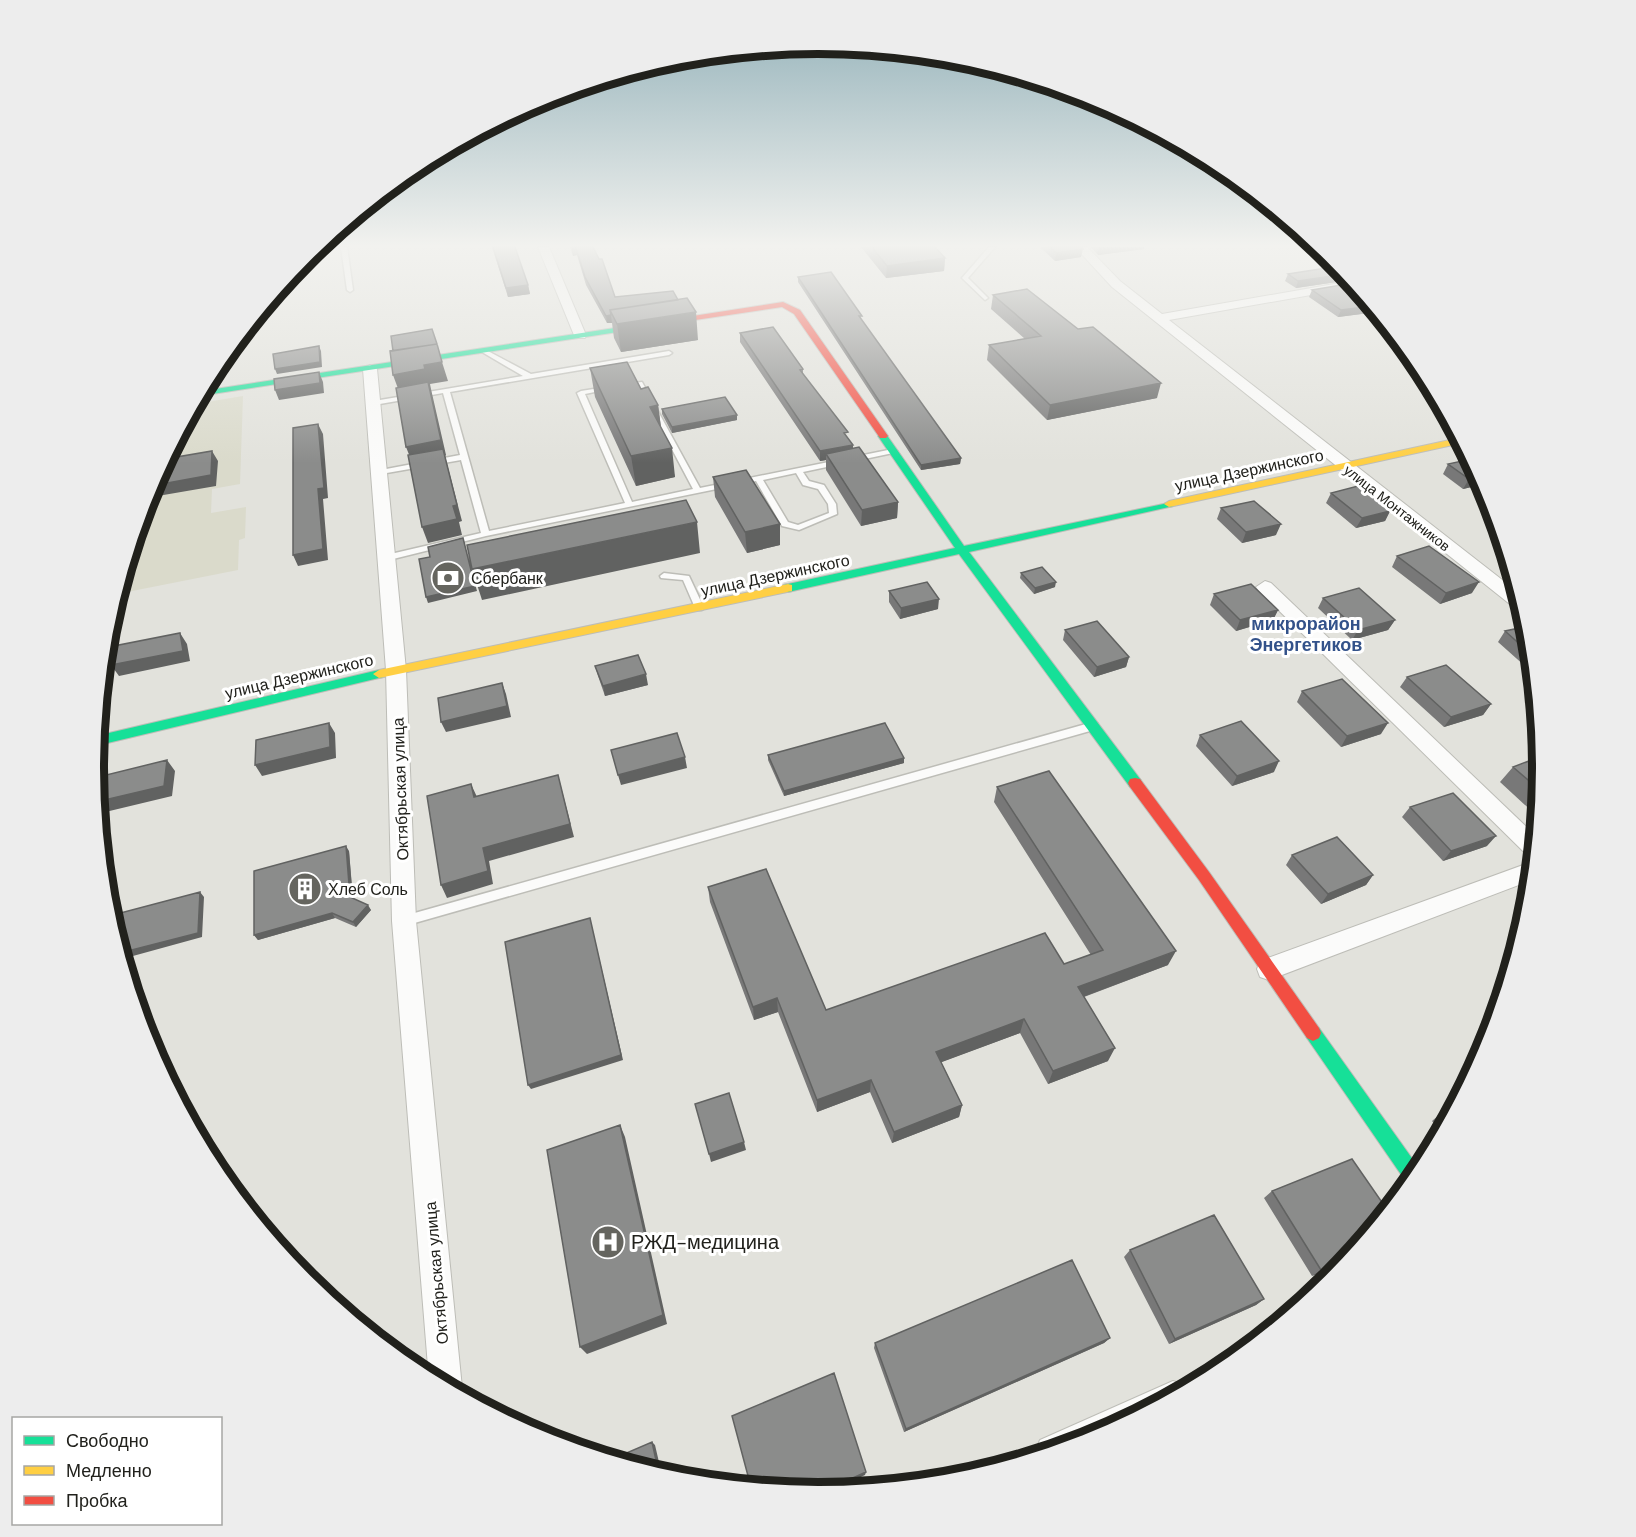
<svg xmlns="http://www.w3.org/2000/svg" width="1636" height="1537" font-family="'DM Sans',sans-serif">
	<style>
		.built { fill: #dadacb }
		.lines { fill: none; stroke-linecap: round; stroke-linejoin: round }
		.lane-casing { stroke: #bdbdb7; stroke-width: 3 }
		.street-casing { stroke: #bdbdb7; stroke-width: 2 }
		.fast-casing { stroke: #bdbdb7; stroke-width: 2 }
		.slow-casing { stroke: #bdbdb7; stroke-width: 2 }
		.jam-casing { stroke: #bdbdb7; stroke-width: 2 }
		.lane { fill: #fbfbfa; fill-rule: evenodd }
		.street { fill: #fbfbfa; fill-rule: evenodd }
		.fast { fill: #16e098; fill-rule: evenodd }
		.slow { fill: #ffcf43; fill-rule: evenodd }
		.jam { fill: #f24e42; fill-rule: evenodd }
		.wall { fill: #787878 }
		.shaded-wall { fill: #616261 }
		.building { fill: #8b8c8b; stroke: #616261; stroke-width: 1.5 }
		.labels { text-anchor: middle; stroke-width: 6; stroke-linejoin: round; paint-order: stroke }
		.far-street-label { font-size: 14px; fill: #21211c; stroke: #fff }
		.street-label { font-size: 16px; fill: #21211c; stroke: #fff }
		.poi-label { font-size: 16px; fill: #21211c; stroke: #fff; text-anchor: start }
		.neighbourhood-label { font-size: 18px; font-weight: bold; fill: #33528a; stroke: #fff }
		.near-poi-label { font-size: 20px; fill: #21211c; stroke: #fff; text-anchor: start }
		.rim { fill: none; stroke: #21211c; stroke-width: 8 }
	</style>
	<rect width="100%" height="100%" fill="#e2e2dc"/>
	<path class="built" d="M243 396 240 484 212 489 211 513 246 507 245 538 239 540 238 570 117 594 148 491 195 404Z"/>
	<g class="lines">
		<defs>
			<path id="lane" d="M341 247H347L353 290 350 292 347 290Z
				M989 247H995L968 278 988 298 985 300 962 278Z
				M484 349 531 374 669 351 672 353 669 355 450 392 489 531 625 503 577 393 581 391 606 387 609 389 585 394 632 502 693 489 638 385 622 387V385L624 384 642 382 700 488 893 449 897 451 893 453 803 472 809 481 824 485 836 504 837 514 799 530 782 526 756 481 486 536 385 561 382 560V556L481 533 461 460 381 474 377 472 381 470 460 455 443 393 374 405 370 403 374 401 523 376 482 352 481 351ZM796 473 803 485 818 489 828 504 829 513 798 525 788 522 763 480Z
				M664 573 689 576 704 608 702 610H696L683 580 661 578 660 576Z
				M1093 722 1097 723 1098 726 1097 729 404 926 400 925 398 921 400 917 404 916Z"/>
			<path id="street" d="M538 247H549L586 335 585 338H575L574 335Z
				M1075 247H1087L1120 281 1162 314 1351 281 1356 287 1169 320 1519 593 1524 610 1516 609 1112 287Z
				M370 365 377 369 406 670 416 921 462 1388 459 1395 429 1379 392 921 386 670 363 369Z
				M1265 581 1271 583 1536 836 1534 858 1527 855 1259 591 1256 587Z
				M1534 861 1532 880 1269 980 1260 977 1257 969 1260 961Z
				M1173 1381 1185 1385 1186 1390 1095 1438 1037 1456 1035 1452 1040 1440Z"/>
			<path id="fast" d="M628 326H631V330L199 396 202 391Z
				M883 433 886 434 964 546 1173 502V506L1169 507 969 552 1140 779 1142 783 1140 787H1130L959 554 788 592 784 591V585L788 584 955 548 878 436Z
				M379 670 385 674 383 677 95 746 96 736Z
				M1313 1025 1319 1028 1421 1171 1409 1186 1307 1038 1305 1033 1307 1028Z"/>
			<path id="slow" d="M1459 438 1462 443 1169 507 1164 504 1169 501Z
				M788 584 792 585V591L379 678 373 674 379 670Z"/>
			<path id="jam" d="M783 302 800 310 888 436 886 438H880L794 314 782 307 628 330 624 328 628 326Z
				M1135 778 1140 779 1209 872 1319 1028 1321 1033 1319 1038 1313 1041 1307 1038 1199 880 1130 787 1128 783 1130 779Z"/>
		</defs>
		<use href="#lane" class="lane-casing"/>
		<use href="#street" class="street-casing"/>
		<use href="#fast" class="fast-casing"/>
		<use href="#slow" class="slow-casing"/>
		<use href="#jam" class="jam-casing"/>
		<use href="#lane" class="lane"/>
		<use href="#street" class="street"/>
		<use href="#fast" class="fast"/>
		<use href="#slow" class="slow"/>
		<use href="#jam" class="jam"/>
	</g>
	<path class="wall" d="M492 247H515L528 285 530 294 508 297Z
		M570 247H593L615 297 698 340 621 352 614 338 612 323H607L586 285 577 255 573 256Z
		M861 247H935L945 258 944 271 886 278Z
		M1040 247H1081V257L1055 261Z
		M1091 247H1144V249L1098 255Z
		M1339 266 1350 280 1296 288 1285 281 1288 274Z
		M798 277 861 319 961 458 960 464 921 470 798 282Z
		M1353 283 1377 312 1338 317 1309 297 1312 290Z
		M993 295 1078 329 1157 398 1047 420 987 360 989 345 1025 339 991 309Z
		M740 333 803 369V374L853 449 898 502 897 518 861 526 826 470V460L820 461 740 342Z
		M590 368 641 389 658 405 661 427 675 477 636 486 595 397Z
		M662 409 737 420 672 433 662 414Z
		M1448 464 1484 484 1463 489 1443 474Z
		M713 477 780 524V545L747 553 715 497Z
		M1331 493 1390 511 1385 521 1356 528 1326 503Z
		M1221 508 1276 535 1242 543 1217 519Z
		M1397 556 1472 593 1440 604 1392 567Z
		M1021 573 1055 587 1034 594 1020 578Z
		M889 591 938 609 900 619 889 602Z
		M1214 594 1278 610 1273 620 1236 631 1210 605Z
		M1323 598 1395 620 1388 630 1352 640 1318 608Z
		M1529 627 1534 674 1498 642 1505 631Z
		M1065 630 1129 657 1126 667 1094 677 1063 640Z
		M595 666 648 685 605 696 598 676Z
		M1407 677 1491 704 1483 715 1444 727 1400 687Z
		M1302 691 1381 734 1341 747 1297 702Z
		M1200 735 1274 772 1232 786 1196 746Z
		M768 755 904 763 784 796 768 760Z
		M1513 767 1543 769 1538 817 1500 782Z
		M997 787 1168 965 1084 997 1108 1061 1048 1084 1020 1033 941 1062 962 1105 959 1117 892 1143 870 1092 817 1112 778 1012 754 1020 710 902 708 887 826 1010 1064 964 1091 955 994 802Z
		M1410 807 1487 846 1443 861 1402 817Z
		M349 851 353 898 371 910 356 927 335 918 258 940 254 935Z
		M1292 855 1373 875 1366 885 1321 904 1286 865Z
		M1456 1105 1441 1133 1432 1121 1446 1109Z
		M1272 1191 1347 1262 1312 1276 1264 1198Z
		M1130 1250 1264 1299 1256 1305 1169 1344 1124 1257Z
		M1110 1338 1104 1343 904 1432 874 1348 875 1343Z"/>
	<path class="shaded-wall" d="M1099 247H1144V249L1098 255Z
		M572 248H576L577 255 573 256Z
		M1083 249 1081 257 1055 261 1056 253Z
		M945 258 944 271 886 278 887 266Z
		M1346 274 1350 280 1296 288 1298 281Z
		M528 285 530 294 508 297 506 288Z
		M1372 306 1377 312 1338 317 1341 310Z
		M696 312 698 340 621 352 617 324Z
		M611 315 612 323H607L606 316Z
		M319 346 321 351 322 367 277 374 275 369Z
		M442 362 448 381 430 384 431 389 446 455 445 456 462 521 459 522 462 535 428 543 422 527 412 462 406 447 400 394 393 375 424 365Z
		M319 372 323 382 324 393 279 400 275 390Z
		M1161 383 1157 398 1047 420 1050 405Z
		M658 405 662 435 650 407Z
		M737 415V420L672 433V427Z
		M318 424 323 434 328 498 323 499 328 560 298 566 293 555 318 489Z
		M853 445V455L826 454V460L820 461V451Z
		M672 448 675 477 636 486 631 456Z
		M212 451 218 461 216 486 146 498 151 486Z
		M961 458 960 464 921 470V465Z
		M1480 476 1484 484 1463 489 1469 479Z
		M898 502 897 518 861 526 862 510Z
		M1390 511 1385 521 1356 528 1362 518Z
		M697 522 700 553 482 600 472 569Z
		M780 524V545L747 553 745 532Z
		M1281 524 1276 535 1242 543 1246 532Z
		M464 544 477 591 428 603 426 597Z
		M1056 582 1055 587 1034 594 1035 588Z
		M1479 582 1472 593 1440 604 1446 593Z
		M939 599 938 609 900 619 901 608Z
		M1278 610 1273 620 1236 631 1240 620Z
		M1395 620 1388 630 1352 640 1358 630Z
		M180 633 187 644 190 661 119 676 111 665Z
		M1129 657 1126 667 1094 677 1097 667Z
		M646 674 648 685 605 696 603 686Z
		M502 683 506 694 511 717 446 732 441 722Z
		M1491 704 1483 715 1444 727 1451 717Z
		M329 723 335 733 336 758 262 776 255 765Z
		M1388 723 1381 734 1341 747 1347 736Z
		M685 757 687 768 621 785 618 775Z
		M904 758V763L784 796V791Z
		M167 760 175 771 172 796 97 814 96 802Z
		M1279 761 1274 772 1232 786 1237 776Z
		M558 775 574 837 489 861 493 884 447 898 441 885 483 848Z
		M471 784 477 797H474Z
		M1496 836 1487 846 1443 861 1451 851Z
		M346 846 349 851 353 902 350 897Z
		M1373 875 1366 885 1321 904 1328 894Z
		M200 892 204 897 202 937 122 959 120 953Z
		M368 905 371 910 356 927 353 922Z
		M332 913 335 918 258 940 254 935Z
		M591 923 623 1060 531 1089 528 1085Z
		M1176 951 1168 965 1072 1001 1078 987Z
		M777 998 778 1012 754 1020 753 1007Z
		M1024 1019 1020 1033 934 1065 936 1052Z
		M1115 1048 1108 1061 1048 1084 1053 1071Z
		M871 1080 870 1092 817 1112V1100Z
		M962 1105 959 1117 892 1143 894 1132Z
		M620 1125 625 1137 667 1324 587 1354 580 1347Z
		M744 1142 746 1150 711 1162 709 1154Z
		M1350 1258 1347 1262 1312 1276 1321 1270Z
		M1264 1299 1256 1305 1169 1344 1175 1339Z
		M1110 1338 1104 1343 904 1432 906 1429Z
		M652 1442 655 1445 662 1475 659 1474Z
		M866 1472 865 1475 827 1493H820Z"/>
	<path class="building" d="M493 247H515L528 285 506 288Z
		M572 247H593L599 259H602L615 297 673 291 678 300 610 310 611 315 606 316 585 277 576 248Z
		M872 247H935L945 258 887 266Z
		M1050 247H1081L1083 249 1056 253Z
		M1339 266 1346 274 1298 281 1288 274Z
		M831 272 862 316H859L961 458 921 465 798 277Z
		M1353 283 1372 306 1341 310 1312 290Z
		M1027 289 1078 329 1093 327 1161 383 1050 405 989 345 1041 336 993 295Z
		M687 298 696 312 617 324 610 310Z
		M773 327 803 369 800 370 848 432 844 433 853 445 820 451 740 333Z
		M432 329 437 344 393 351 391 336Z
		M437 344 442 362 424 365 425 369 393 375 390 351Z
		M319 346 320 362 275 369 273 354Z
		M627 362 641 389 648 387 658 405 650 407 672 448 631 456 590 368Z
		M319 372 320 383 275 390 274 379Z
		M428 382 441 440 406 447 396 388Z
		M725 397 737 415 672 427 662 409Z
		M318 424 324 488 318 489 323 549 293 555V428Z
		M859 447 898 502 862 510 826 454Z
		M443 449 457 505 453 506 457 519 422 527 408 455Z
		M212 451 211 475 151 486 165 459Z
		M1471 459 1480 476 1469 479 1448 464Z
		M746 470 780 524 745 532 713 477Z
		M1358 486 1390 511 1362 518 1331 493Z
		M686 500 697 522 472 569 467 545Z
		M1254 501 1281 524 1246 532 1221 508Z
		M463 538 475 586 426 597 419 559 430 557 428 547Z
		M1429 546 1479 582 1446 593 1397 556Z
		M1042 567 1056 582 1035 588 1021 573Z
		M927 582 939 599 901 608 889 591Z
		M1251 584 1278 610 1240 620 1214 594Z
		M1359 588 1395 620 1358 630 1323 598Z
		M1097 621 1129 657 1097 667 1065 630Z
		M1529 626V627L1532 655 1505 631Z
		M180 633 183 651 111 665 114 646Z
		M638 655 646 674 603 686 595 666Z
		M1446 665 1491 704 1451 717 1407 677Z
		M1342 679 1388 723 1347 736 1302 691Z
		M502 683 507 706 441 722 438 698Z
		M1241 721 1279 761 1237 776 1200 735Z
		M329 723 330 747 255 765 256 740Z
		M885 723 904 758 784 791 768 755Z
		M677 733 685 757 618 775 611 750Z
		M1542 756 1543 769 1541 791 1513 767Z
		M167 760 164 786 96 802 94 778Z
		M1049 771 1176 951 1078 987 1115 1048 1053 1071 1024 1019 936 1052 962 1105 894 1132 871 1080 817 1100 777 998 753 1007 708 887 766 869 826 1010 1045 933 1064 964 1103 950 997 787Z
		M558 775 570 824 483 848 488 871 441 885 427 796 471 784 474 797Z
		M1453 793 1496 836 1451 851 1410 807Z
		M1337 837 1373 875 1328 894 1292 855Z
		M346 846 350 897 368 905 353 922 332 913 254 935V871Z
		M200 892 198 933 120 953 109 916Z
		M590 918 621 1055 528 1085 505 942Z
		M729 1093 744 1142 709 1154 695 1104Z
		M1456 1105 1451 1115 1446 1109Z
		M620 1125 663 1315 580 1347 547 1150Z
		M1352 1159 1388 1211 1350 1258 1321 1270 1272 1191Z
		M1214 1215 1264 1299 1175 1339 1130 1250Z
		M1072 1260 1110 1338 906 1429 875 1343Z
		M834 1373 866 1472 820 1493 751 1487 732 1416Z
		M652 1442 659 1474 610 1460Z"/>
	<linearGradient id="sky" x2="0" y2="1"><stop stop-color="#91b0b8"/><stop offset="0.53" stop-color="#f2f2ef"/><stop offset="1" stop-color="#f2f2ef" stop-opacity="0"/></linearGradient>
	<rect width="1636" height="463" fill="url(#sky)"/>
	<defs>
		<symbol id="bank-disc" viewBox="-11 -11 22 22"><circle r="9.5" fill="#65655f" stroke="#fff"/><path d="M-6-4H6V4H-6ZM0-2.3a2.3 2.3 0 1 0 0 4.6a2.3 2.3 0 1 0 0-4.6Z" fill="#fff"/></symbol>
		<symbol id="building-disc" viewBox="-11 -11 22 22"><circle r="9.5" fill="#65655f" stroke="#fff"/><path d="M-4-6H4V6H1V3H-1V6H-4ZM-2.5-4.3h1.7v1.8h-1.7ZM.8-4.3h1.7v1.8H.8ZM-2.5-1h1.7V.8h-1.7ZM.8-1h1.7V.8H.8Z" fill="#fff"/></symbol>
		<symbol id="hospital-disc" viewBox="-11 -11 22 22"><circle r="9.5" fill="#65655f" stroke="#fff"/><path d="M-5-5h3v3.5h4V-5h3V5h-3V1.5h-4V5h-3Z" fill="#fff"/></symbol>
	</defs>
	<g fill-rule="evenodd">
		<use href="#bank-disc" x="429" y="559" width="38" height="38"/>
		<use href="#building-disc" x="286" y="870" width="38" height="38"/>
		<use href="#hospital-disc" x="589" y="1223" width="38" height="38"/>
	</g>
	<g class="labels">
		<g class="far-street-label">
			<text transform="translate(1397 508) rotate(38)" y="5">улица Монтажников</text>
		</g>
		<g class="street-label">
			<text transform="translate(1249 470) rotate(-12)" y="6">улица Дзержинского</text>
			<text transform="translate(775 575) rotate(-12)" y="6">улица Дзержинского</text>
			<text transform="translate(299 676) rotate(-13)" y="6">улица Дзержинского</text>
			<text transform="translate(400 789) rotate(-92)" y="6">Октябрьская улица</text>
			<text transform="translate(436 1273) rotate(-95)" y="6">Октябрьская улица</text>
		</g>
		<g class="poi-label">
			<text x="471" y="584">Сбербанк</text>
			<text x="328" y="895">Хлеб Соль</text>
		</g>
		<g class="neighbourhood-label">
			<text x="1306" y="630">микрорайон<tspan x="1306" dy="21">Энергетиков</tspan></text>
		</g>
		<g class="near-poi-label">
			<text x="631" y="1249">РЖД-медицина</text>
		</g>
	</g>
	<path d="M0 0H1636V1537H0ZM104 768a714 714 0 1 1 1428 0a714 714 0 1 1-1428 0Z" fill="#ededed" fill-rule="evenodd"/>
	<path class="rim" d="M104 768a714 714 0 1 1 1428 0a714 714 0 1 1-1428 0Z"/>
	<rect x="12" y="1417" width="210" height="108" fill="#ffffff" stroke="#a6a6a4" stroke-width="1.5"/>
	<rect x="24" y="1436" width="30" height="9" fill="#16e098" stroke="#a6a6a4" stroke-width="1.5"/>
	<text x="66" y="1447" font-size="18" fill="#21211c">Свободно</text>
	<rect x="24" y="1466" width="30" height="9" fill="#ffcf43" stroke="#a6a6a4" stroke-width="1.5"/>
	<text x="66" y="1477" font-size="18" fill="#21211c">Медленно</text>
	<rect x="24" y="1496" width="30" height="9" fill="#f24e42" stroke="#a6a6a4" stroke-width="1.5"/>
	<text x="66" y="1507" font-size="18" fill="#21211c">Пробка</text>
</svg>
